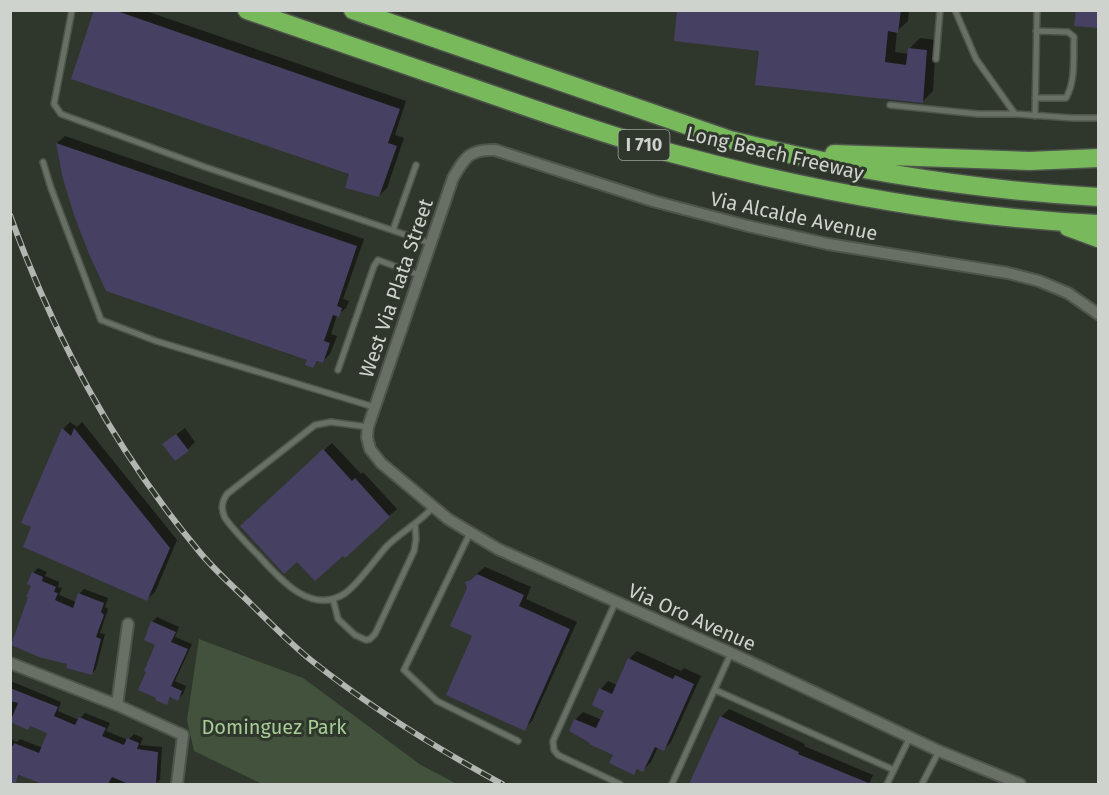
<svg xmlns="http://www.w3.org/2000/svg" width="1109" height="795" font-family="'Fira Sans',sans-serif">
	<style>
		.green { fill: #42523c }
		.shadow { fill: #0007 }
		.building { fill: #464062 }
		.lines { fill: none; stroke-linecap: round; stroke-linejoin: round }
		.lane-casing { stroke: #4e544c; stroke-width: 8 }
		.street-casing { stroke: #4e544c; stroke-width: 14 }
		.highway-casing { stroke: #4e544c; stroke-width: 21 }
		.lane { stroke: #686f65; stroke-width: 5 }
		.street { stroke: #686f65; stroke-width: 10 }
		.highway { stroke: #78ba5b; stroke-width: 18 }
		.rail-casing { stroke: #b2b6b0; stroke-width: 6 }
		.rail { stroke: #2f362c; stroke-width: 4; stroke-dasharray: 11; stroke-linecap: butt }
		.labels { text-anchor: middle; stroke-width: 6; stroke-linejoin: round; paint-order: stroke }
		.shield { fill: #2f362c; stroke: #9fa49d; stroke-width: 1.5 }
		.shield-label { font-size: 18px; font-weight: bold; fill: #cfd3cd }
		.street-label { font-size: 20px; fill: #cfd3cd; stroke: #2f362c }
		.park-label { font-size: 20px; fill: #a6cd96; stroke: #2f362c }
	</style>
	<rect width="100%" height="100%" fill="#2f362c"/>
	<path class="green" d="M199 639 303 678 421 765 457 784H262L194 751 187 720Z"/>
	<path class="shadow" d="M96 10H143L406 101 395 135 404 138 387 188 379 196 351 173Z
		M679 10H909L908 21 897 31 895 52 909 54V49L920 38 936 40 933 91 923 101 760 49Z
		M65 136 364 239 343 299 349 301 346 308 337 315 331 334 337 336 330 354 323 361 319 360 313 366 309 359 65 178 57 143Z
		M70 422 77 427 82 422 177 540 155 592 147 599 63 429Z
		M185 428 195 442 188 449 164 444Z
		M332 443 361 474 363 472 397 509 343 554 297 559 249 518Z
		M485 567 531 587 526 599 577 622 532 721 524 729 474 635 467 582Z
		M38 568 47 572 45 576 59 582 58 587 62 588 59 595 76 602 79 594 84 589 108 598 105 607 108 609 100 633 105 634 96 669 91 674 69 663 33 585V573Z
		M157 617 179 627 175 637 192 644 175 681 186 686 183 694 178 699 172 696 166 704 152 622Z
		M637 651 681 671 684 668 701 676 671 742 664 749 658 747 651 762 643 770 639 768 634 773 575 720 583 712 602 720 606 710 601 689 608 681 617 685 629 659Z
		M13 682 61 702 58 711 79 720 85 713 110 723 106 731 128 740 134 734 143 738 140 745 162 747 160 780 155 784H41L42 782 21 774 16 781 10 779V739L17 742 20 739 43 748 49 732 32 724 28 728 10 720V684Z
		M729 709 805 744 804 746 873 775 869 784H690L721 717Z"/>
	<path class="building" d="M94 10H114L400 109 388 143 397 146 379 197 345 188 349 174 71 79Z
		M677 10H901L898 33 888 31 885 62 906 65 908 48 927 50 923 103 755 85 759 51 674 41Z
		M1076 10H1098V28L1074 26Z
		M56 143 357 246 337 306 342 308 339 317 333 315 324 341 330 343 323 363 317 361 313 368 305 365 307 360 106 291 89 254 74 215 63 179Z
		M62 428 71 436 74 428 170 548 147 601 23 547 31 527 21 523Z
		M176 434 189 451 175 461 162 444Z
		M323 449 352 481 355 478 390 517 345 558 343 556 315 581 297 562 284 574 240 526Z
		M32 572 43 577 42 581 56 587 54 592 58 593 55 600 73 608 78 593 104 603 101 612 104 615 96 637 101 639 92 675 66 668 67 664 39 657 11 645 28 597H26L31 586 27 584Z
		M477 574 524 595 519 606 570 629 525 731 446 695 472 636 450 626 467 588 465 582 470 580Z
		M151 621 176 632 171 642 188 649 171 686 182 691 178 701 170 697 167 705 155 700 156 698 138 690 146 672 144 671 155 645 144 640Z
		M628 658 673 679 675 675 694 684 664 751 655 747 643 772 637 769 634 775 609 763 613 755 589 744 590 743 569 731 574 719 596 728 604 711 592 705 599 688 612 694Z
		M10 688 58 707 54 716 75 725 79 717 106 728 102 736 124 745 127 738 139 743 137 749 158 752 156 784 126 783 112 777 108 784H43L19 775 15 784H10V745L13 746 14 743 39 753 47 733 30 726 28 730 10 722 18 703 10 701Z
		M720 716 799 752 798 754 871 784H689Z"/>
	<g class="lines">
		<defs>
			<path id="lane" d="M72 10 54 104 61 114 205 167 430 243
				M955 10 976 59 1015 114 1073 118H1098
				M936 59 940 10
				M1035 98H1066C1076 80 1073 58 1074 37L1068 32 1036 31
				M890 105 978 114H1015
				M1035 116 1037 10
				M43 162 51 188 101 320 156 341 374 407
				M393 230 416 165
				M338 370 374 266 378 260 419 275
				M368 427 331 422 315 425 227 494C221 503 221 509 225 518 235 532 247 544 259 556 279 578 310 615 344 594 358 585 375 559 387 546 401 532 419 523 433 507
				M470 533 404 670 437 701 518 741
				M333 599 338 619 355 635 366 640 370 639 375 634 414 551 416 539 415 524
				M615 603 553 741 554 750 558 755 620 784
				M715 690 894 770
				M672 784 731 653
				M887 784 910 737
				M922 784 939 751"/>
			<path id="street" d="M10 663 117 705 183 735 177 784
				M117 705 128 624
				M1020 784 939 751 731 653 498 549 448 519 381 463 370 449 367 437 368 427 453 178C465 157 470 149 495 150L653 201 748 226 828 244 1008 273 1039 281 1068 293 1098 314"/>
			<path id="highway" d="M247 10C328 38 409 66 490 94 550 115 610 136 671 153 810 191 954 217 1098 224
				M353 10 730 140C850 170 974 190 1098 197
				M834 154 1029 161 1098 158
				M1068 227 1098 238"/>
		</defs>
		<use href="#lane" class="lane-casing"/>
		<use href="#street" class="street-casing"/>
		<use href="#highway" class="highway-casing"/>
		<use href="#lane" class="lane"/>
		<use href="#street" class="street"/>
		<use href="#highway" class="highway"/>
		<defs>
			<path id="rail" d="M10 215C54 337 115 450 198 550 214 570 234 587 252 605 271 624 291 644 312 661 371 708 436 748 502 784"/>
		</defs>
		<use href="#rail" class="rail-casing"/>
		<use href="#rail" class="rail"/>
	</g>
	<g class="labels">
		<rect class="shield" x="618.5" y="130" width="51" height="30" rx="4.5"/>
		<g class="shield-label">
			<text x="644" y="151">I 710</text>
		</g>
		<g class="street-label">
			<text transform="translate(775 153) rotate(13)" y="7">Long Beach Freeway</text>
			<text transform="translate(794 216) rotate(12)" y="7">Via Alcalde Avenue</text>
			<text transform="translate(396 288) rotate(-71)" y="7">West Via Plata Street</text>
			<text transform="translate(692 617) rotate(24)" y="7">Via Oro Avenue</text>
		</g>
		<g class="park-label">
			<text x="274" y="734">Dominguez Park</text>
		</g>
	</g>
	<rect width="1109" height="795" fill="none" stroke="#cfd3cd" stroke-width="24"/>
</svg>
